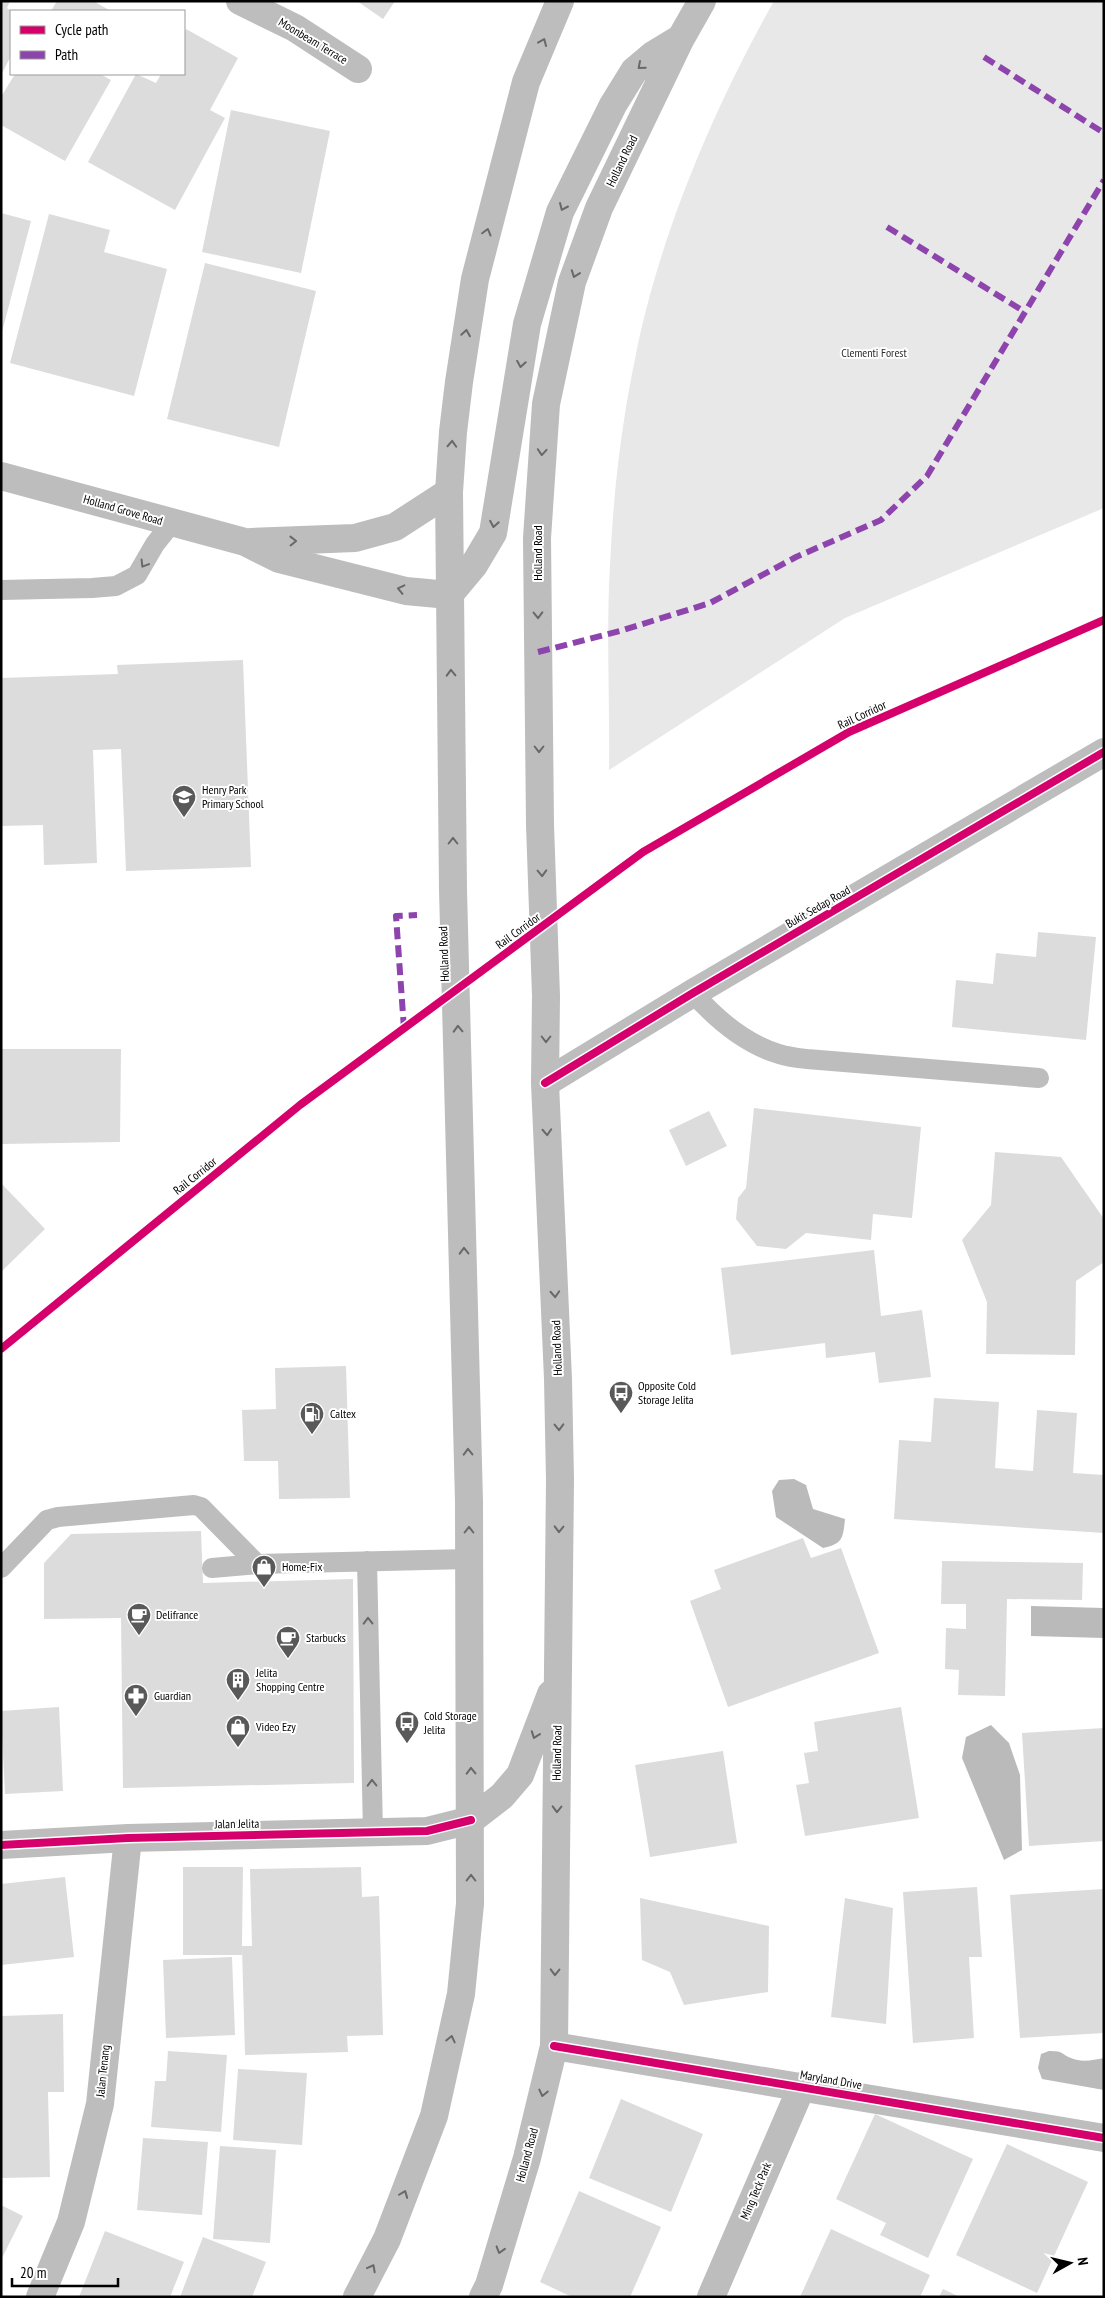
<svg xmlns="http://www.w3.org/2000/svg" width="1105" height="2298" font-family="'PT Sans Narrow',sans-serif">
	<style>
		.green { fill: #e8e8e8 }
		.water { fill: #bababa }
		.building { fill: #dcdcdc }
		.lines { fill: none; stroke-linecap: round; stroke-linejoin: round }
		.service { stroke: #bdbdbd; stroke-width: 20 }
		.minor { stroke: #bdbdbd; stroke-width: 28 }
		.primary { stroke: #bdbdbd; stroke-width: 28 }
		.quiet { stroke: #8e44ad; stroke-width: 6; stroke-dasharray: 12 6; stroke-linecap: butt }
		.cycleway-casing { stroke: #fff; stroke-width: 11 }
		.cycleway { stroke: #d6006c; stroke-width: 8 }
		.oneway { stroke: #686868 }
		.labels { text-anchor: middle; stroke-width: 4; stroke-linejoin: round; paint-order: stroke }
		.street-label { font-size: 12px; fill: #000; stroke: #fff }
		.park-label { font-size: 12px; fill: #2d2d2d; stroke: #fff }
		.poi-label { font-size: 12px; fill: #000; stroke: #fff; text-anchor: start }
	</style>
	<rect width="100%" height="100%" fill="#fff"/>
	<path class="green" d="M774 1H1104V508L845 618 609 770C610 702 606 633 610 566 613 497 621 426 635 359 658 239 714 107 774 1Z"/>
	<path class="water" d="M794 1479 806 1485 813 1509 845 1519C843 1538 843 1544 823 1548L776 1517 772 1491 779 1480Z
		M1031 1606 1104 1608V1638L1031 1636Z
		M991 1725 1009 1743 1020 1775 1022 1850 1004 1860 962 1758 966 1737Z
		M1049 2051C1065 2051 1060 2054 1071 2058 1082 2063 1093 2060 1104 2058V2090L1042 2079 1038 2068 1041 2054Z"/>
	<path class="building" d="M1 1H10L7 8 11 11V56L1 75Z
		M57 1H93L111 11H51Z
		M357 1H395L383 19Z
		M186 29 238 58 210 110 225 118 175 210 88 162 136 74 156 83 161 74H184V34Z
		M15 74H100L111 80 65 161 1 125V97Z
		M231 110 330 131 301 273 202 252Z
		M1 213 31 221 2 332H1Z
		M49 214 110 230 104 252 167 269 134 396 10 363Z
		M205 263 316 291 279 447 167 419Z
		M243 660 251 867 126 871 121 749 93 750 97 863 44 865 43 825 1 826V678L118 674 117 665Z
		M1038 932 1096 937 1086 1040 952 1027 956 980 993 984 996 953 1036 957Z
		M1 1049H121L120 1142 1 1144Z
		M754 1108 921 1127 912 1218 873 1214 871 1240 806 1233 786 1249 757 1246 736 1219 738 1198 746 1188Z
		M709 1111 727 1146 686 1166 669 1130Z
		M995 1152 1061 1157 1104 1219V1262L1076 1281 1075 1355 986 1354 987 1302 962 1240 991 1205Z
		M1 1183 45 1229 1 1272Z
		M874 1250 881 1316 922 1310 931 1377 879 1383 875 1352 826 1358 825 1343 731 1355 721 1268Z
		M346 1366 350 1498 279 1499 278 1461H244L242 1410 276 1409 275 1368Z
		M934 1398 999 1402 995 1468 1033 1471 1037 1410 1077 1413 1073 1473 1104 1475V1533L894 1519 899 1440 931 1442Z
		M201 1531 203 1583 353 1579 354 1783 123 1788 121 1618 44 1619V1563L71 1534Z
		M803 1538 811 1558 841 1548 879 1653 728 1707 690 1601 721 1589 714 1570Z
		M942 1561 1083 1563 1082 1600 1007 1599 1005 1696 958 1695 959 1670 945 1669 946 1628 966 1629V1604H941Z
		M59 1707 63 1791 5 1794 1 1711Z
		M901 1707 919 1818 805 1836 796 1785 809 1783 804 1753 818 1751 814 1722Z
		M1104 1728V1841L1029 1846 1022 1733Z
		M723 1751 737 1843 650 1857 635 1765Z
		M183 1867H243L242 1946H252L250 1869 361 1867 362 1897 379 1896 383 2035 347 2036 348 2052 245 2055 242 1948V1955H183Z
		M65 1877 74 1957 1 1965V1884Z
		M977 1887 982 1957H969L974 2038 913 2043 903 1892Z
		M1104 1889V2033L1020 2038 1010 1895Z
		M640 1898 769 1926 768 1992 684 2005 670 1972 642 1960Z
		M845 1898 893 1908 886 2024 831 2017Z
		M232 1957 235 2035 166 2038 163 1960Z
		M63 2014 64 2092H48L50 2177 1 2178V2016Z
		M168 2051 227 2055 221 2132 151 2127 155 2081H166Z
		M238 2069 307 2073 302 2145 233 2140Z
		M621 2099 703 2134 671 2212 589 2178Z
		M875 2114 973 2159 928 2258 880 2235 886 2223 836 2199Z
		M143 2138 208 2142 202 2215 137 2210Z
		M1007 2144 1088 2182 1037 2293 956 2255Z
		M220 2146 276 2150 270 2243 213 2239Z
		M579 2191 661 2227 630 2297H572L540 2282Z
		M1 2205 23 2216 1 2260Z
		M831 2229 930 2275 920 2297H800Z
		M105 2231 184 2262 170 2297H79Z
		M203 2237 266 2262 252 2297H180Z
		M943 2289 960 2297H939Z"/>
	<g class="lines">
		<path class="service" d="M1 590 92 588 116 586 137 575 155 544 171 524
			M693 993C716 1019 746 1044 779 1054 788 1057 798 1058 807 1059L1039 1078
			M367 1561 373 1832
			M1 1568 47 1520 58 1517 194 1505 201 1507 257 1564
			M212 1568 257 1564 469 1559"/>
		<path class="minor" d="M240 1 295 28 358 69
			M1 476 245 542 279 559 406 591 449 595
			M251 542 355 538 395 527 449 492
			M545 1083 693 993 1104 752
			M1 1845 128 1838 427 1831 471 1820
			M554 2046 1104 2138
			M40 2297 71 2222 100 2104 128 1838
			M711 2297 802 2086"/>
		<path class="primary" d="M449 595 474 565 493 533 527 324 560 212 613 105 634 71 653 55 681 38
			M471 1820 502 1796 520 1775 551 1694
			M357 2297 387 2239 434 2116 461 1994 470 1904 469 1501 453 890 449 492 453 432 459 382 475 279 526 82 560 1
			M483 2297 489 2285 527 2158 554 2046 560 1480 558 1379 545 1083 546 996 540 825 537 538 546 404 572 282 599 208 681 38 702 1"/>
		<path class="quiet" d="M984 57 1104 133
			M887 227 1025 312
			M538 652 620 631 710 603 796 557 881 520 927 476 1104 180
			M404 1029 396 916 417 915"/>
		<defs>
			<path id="cycleway" d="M545 1083 693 993 1104 752
				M1 1349 300 1105 643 852 849 732 1104 620
				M1 1845 128 1838 427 1831 471 1820
				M554 2046 1104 2138"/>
		</defs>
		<use href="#cycleway" class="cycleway-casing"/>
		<use href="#cycleway" class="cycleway"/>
	</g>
	<defs><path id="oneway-chevron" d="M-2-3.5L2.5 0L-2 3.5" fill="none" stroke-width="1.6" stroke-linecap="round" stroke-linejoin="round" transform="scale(1.25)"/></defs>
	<g class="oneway">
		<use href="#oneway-chevron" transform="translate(543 42) rotate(-67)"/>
		<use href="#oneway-chevron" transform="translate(641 66) rotate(139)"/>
		<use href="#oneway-chevron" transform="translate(563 207) rotate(114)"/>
		<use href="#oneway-chevron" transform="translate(487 232) rotate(-75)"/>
		<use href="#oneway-chevron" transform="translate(575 274) rotate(110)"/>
		<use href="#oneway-chevron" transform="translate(466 333) rotate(-81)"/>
		<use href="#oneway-chevron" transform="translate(521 364) rotate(99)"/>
		<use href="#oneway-chevron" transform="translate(452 444) rotate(-87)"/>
		<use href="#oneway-chevron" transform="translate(542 452) rotate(94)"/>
		<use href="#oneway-chevron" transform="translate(494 524) rotate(100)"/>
		<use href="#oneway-chevron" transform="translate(293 541) rotate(-1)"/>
		<use href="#oneway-chevron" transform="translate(144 564) rotate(121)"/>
		<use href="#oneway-chevron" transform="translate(401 589) rotate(-167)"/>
		<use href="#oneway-chevron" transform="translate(538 615) rotate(89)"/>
		<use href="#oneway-chevron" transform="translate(451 673) rotate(-92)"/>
		<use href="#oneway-chevron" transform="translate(539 749) rotate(90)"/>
		<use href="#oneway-chevron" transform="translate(453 841) rotate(-90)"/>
		<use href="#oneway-chevron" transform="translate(542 873) rotate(88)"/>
		<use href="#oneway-chevron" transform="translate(458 1029) rotate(-92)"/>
		<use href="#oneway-chevron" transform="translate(546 1039) rotate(90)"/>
		<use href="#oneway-chevron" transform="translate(547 1132) rotate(87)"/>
		<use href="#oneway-chevron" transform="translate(464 1251) rotate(-91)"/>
		<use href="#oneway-chevron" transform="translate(555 1294) rotate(87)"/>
		<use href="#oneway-chevron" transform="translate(559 1427) rotate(89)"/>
		<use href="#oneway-chevron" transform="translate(468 1452) rotate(-91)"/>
		<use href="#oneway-chevron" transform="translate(559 1529) rotate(91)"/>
		<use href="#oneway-chevron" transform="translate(469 1530) rotate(-90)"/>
		<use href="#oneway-chevron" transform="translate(368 1621) rotate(-91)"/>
		<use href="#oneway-chevron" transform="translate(535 1735) rotate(110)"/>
		<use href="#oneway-chevron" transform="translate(471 1771) rotate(-91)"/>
		<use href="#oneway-chevron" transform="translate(372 1783) rotate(-91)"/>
		<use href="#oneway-chevron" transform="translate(557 1809) rotate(91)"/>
		<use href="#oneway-chevron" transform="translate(471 1878) rotate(-90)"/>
		<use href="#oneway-chevron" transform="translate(555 1972) rotate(91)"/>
		<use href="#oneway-chevron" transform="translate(451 2039) rotate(-77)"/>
		<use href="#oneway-chevron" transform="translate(543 2093) rotate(103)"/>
		<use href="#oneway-chevron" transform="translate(404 2194) rotate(-69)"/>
		<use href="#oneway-chevron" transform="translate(500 2250) rotate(107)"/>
		<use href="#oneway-chevron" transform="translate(372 2268) rotate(-62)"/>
	</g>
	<defs>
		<symbol id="school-pin" viewBox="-11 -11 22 30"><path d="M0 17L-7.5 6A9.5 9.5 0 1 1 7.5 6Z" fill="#595959" stroke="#fff"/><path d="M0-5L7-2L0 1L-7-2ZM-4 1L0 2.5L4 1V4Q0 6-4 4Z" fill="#fff"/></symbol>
		<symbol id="bus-pin" viewBox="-11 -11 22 30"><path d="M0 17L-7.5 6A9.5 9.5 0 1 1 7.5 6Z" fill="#595959" stroke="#fff"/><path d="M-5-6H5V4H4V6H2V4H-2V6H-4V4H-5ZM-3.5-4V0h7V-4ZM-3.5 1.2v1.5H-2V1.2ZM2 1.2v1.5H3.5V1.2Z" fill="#fff"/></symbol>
		<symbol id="fuel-pin" viewBox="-11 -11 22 30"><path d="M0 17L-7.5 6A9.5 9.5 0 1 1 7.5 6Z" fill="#595959" stroke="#fff"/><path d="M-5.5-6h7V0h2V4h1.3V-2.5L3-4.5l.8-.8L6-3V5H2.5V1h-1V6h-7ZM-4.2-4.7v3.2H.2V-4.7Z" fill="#fff"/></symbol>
		<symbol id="shop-pin" viewBox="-11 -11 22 30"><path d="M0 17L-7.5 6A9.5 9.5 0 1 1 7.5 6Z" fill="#595959" stroke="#fff"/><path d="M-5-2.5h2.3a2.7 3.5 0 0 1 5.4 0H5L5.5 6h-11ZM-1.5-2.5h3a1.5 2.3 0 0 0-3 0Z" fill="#fff"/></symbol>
		<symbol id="cafe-pin" viewBox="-11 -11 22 30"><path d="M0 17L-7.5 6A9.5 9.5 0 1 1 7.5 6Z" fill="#595959" stroke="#fff"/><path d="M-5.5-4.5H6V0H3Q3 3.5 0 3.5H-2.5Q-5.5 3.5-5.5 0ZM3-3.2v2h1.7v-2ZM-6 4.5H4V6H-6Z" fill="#fff"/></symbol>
		<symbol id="building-pin" viewBox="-11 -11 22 30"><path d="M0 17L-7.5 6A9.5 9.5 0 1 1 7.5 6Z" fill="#595959" stroke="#fff"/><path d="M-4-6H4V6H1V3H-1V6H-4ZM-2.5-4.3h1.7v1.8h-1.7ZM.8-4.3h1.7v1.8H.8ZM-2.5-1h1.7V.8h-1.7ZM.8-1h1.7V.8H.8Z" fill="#fff"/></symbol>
		<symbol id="pharmacy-pin" viewBox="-11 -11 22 30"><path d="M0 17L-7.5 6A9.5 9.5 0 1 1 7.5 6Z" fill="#595959" stroke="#fff"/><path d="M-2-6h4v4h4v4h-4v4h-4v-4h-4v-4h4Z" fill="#fff"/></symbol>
	</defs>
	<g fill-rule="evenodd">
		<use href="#school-pin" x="170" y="783" width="28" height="38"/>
		<use href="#bus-pin" x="607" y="1379" width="28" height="38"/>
		<use href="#fuel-pin" x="298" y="1400" width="28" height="38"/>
		<use href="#shop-pin" x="250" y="1553" width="28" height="38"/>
		<use href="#cafe-pin" x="125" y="1601" width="28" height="38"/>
		<use href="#cafe-pin" x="274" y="1624" width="28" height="38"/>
		<use href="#building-pin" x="224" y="1666" width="28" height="38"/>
		<use href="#pharmacy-pin" x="122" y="1682" width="28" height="38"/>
		<use href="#bus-pin" x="393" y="1709" width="28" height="38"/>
		<use href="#shop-pin" x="224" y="1713" width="28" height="38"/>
	</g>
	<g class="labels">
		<g class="street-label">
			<text transform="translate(313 41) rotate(31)" y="4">Moonbeam Terrace</text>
			<text transform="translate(622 161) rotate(-64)" y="4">Holland Road</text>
			<text transform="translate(123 510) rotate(16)" y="4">Holland Grove Road</text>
			<text transform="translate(538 553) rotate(-90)" y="4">Holland Road</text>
			<text transform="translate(862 715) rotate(-25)" y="4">Rail Corridor</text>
			<text transform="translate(818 907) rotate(-30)" y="4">Bukit Sedap Road</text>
			<text transform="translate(518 931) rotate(-36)" y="4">Rail Corridor</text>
			<text transform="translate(444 954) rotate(-92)" y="4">Holland Road</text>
			<text transform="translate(195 1176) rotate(-39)" y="4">Rail Corridor</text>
			<text transform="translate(557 1348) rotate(-92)" y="4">Holland Road</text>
			<text transform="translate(557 1753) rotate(-89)" y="4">Holland Road</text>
			<text transform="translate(237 1824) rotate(-1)" y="4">Jalan Jelita</text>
			<text transform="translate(103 2071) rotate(-84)" y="4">Jalan Tenang</text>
			<text transform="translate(831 2080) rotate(10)" y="4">Maryland Drive</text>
			<text transform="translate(527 2155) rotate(-75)" y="4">Holland Road</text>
			<text transform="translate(756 2191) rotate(-67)" y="4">Ming Teck Park</text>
		</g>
		<g class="park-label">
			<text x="874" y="357">Clementi Forest</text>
		</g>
		<g class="poi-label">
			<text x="202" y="794">Henry Park<tspan x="202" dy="14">Primary School</tspan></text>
			<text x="638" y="1390">Opposite Cold<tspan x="638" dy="14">Storage Jelita</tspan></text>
			<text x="330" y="1418">Caltex</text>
			<text x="282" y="1571">Home-Fix</text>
			<text x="156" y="1619">Delifrance</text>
			<text x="306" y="1642">Starbucks</text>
			<text x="256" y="1677">Jelita<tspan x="256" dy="14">Shopping Centre</tspan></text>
			<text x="154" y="1700">Guardian</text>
			<text x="424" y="1720">Cold Storage<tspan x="424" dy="14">Jelita</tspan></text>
			<text x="256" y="1731">Video Ezy</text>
		</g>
	</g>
	<rect width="1105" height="2298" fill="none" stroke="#000000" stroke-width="5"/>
	<rect x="10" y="10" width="175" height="65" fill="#ffffff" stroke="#999999"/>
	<rect x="20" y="26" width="25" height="8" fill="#d6006c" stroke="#999999"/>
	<text x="55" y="35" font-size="15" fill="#000000">Cycle path</text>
	<rect x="20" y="51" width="25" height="8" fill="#8e44ad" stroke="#999999"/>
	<text x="55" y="60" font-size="15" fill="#000000">Path</text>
	<g transform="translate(1070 2263) rotate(82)" stroke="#ffffff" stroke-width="4" paint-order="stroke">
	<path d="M0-4L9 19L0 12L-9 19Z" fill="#000000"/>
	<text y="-8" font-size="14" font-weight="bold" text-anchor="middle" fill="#000000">N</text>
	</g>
	<path d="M12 2278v8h106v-8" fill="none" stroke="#000000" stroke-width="2.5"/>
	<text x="20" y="2278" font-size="15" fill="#000000" stroke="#ffffff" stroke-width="4" paint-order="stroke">20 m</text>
</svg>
